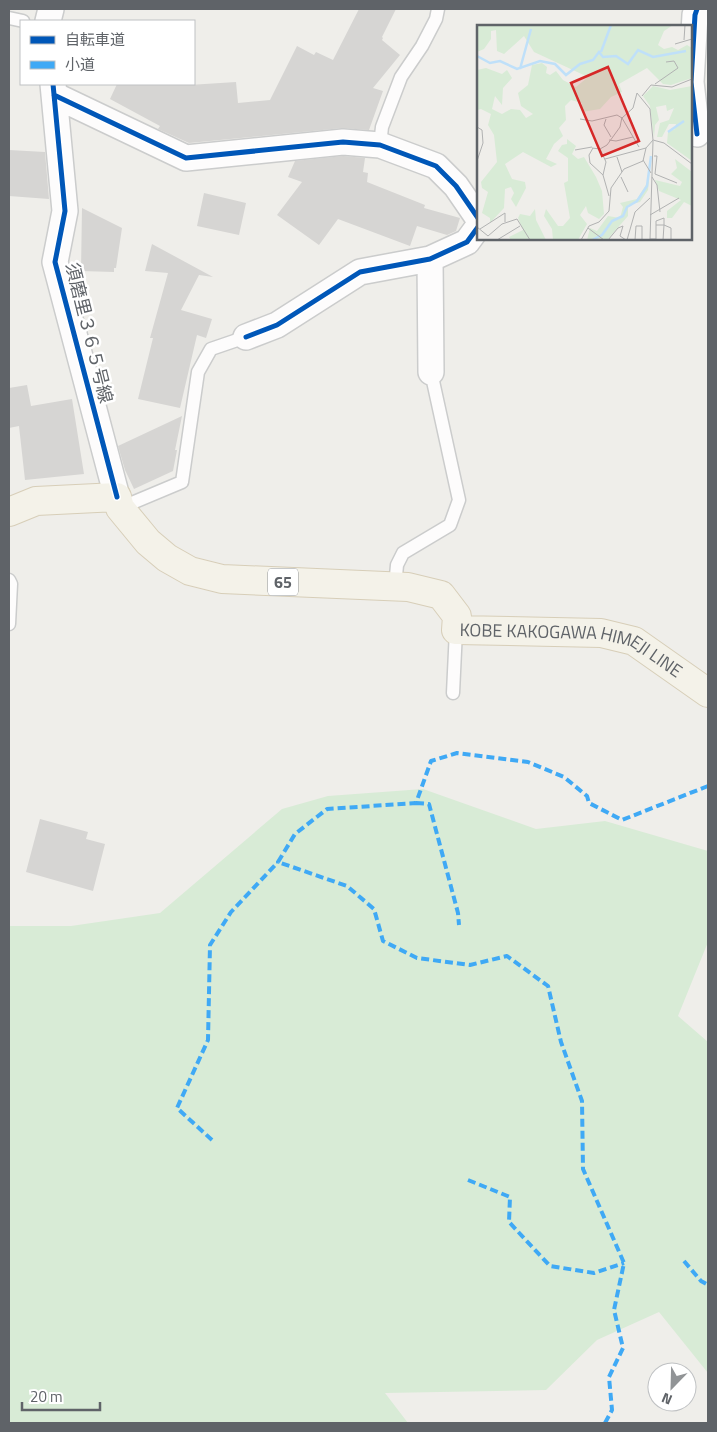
<svg xmlns="http://www.w3.org/2000/svg" width="717" height="1432" font-family="'Titillium Web','Noto Sans JP',sans-serif">
	<style>
		.green { fill: #d8ebd6 }
		.building { fill: #d6d5d3 }
		.lines { fill: none; stroke-linecap: round; stroke-linejoin: round }
		.service-casing { stroke: #cbcccc; stroke-width: 15 }
		.minor-casing { stroke: #cbcccc; stroke-width: 28 }
		.primary-casing { stroke: #d7ceb8; stroke-width: 30 }
		.service { stroke: #fdfcfc; stroke-width: 12 }
		.minor { stroke: #fdfcfc; stroke-width: 25 }
		.primary { stroke: #f4f2e9; stroke-width: 28 }
		.quiet { stroke: #3fa9f5; stroke-width: 4; stroke-dasharray: 8 4; stroke-linecap: butt }
		.cycleway-casing { stroke: #fff; stroke-width: 8 }
		.cycleway { stroke: #0057b8; stroke-width: 5 }
		.labels { text-anchor: middle; stroke-width: 5; stroke-linejoin: round; paint-order: stroke }
		.shield { fill: #fff; stroke: #8f9295; stroke-width: 1 }
		.shield-label { font-size: 16px; font-weight: bold; fill: #5f6368 }
		.street-label { font-size: 18px; fill: #5f6368; stroke: #fff }
		.inset-river { fill: none; stroke: #bfe0f9; stroke-width: 2.5 }
		.inset-road { fill: none; stroke: #b1b2b2; stroke-width: 1 }
		.view { fill: #d62828; fill-opacity: 0.15; stroke: #d62828; stroke-width: 2.5 }
		.inset-edge { fill: none; stroke: #5f6368; stroke-width: 2.5 }
	</style>
	<rect width="100%" height="100%" fill="#efeeea"/>
	<path class="green" d="M423 789 536 829 605 821 708 851V942L678 1016 708 1042V1373L659 1312 597 1340 546 1390 385 1393 408 1423H9V926H71L160 913 282 809 328 796Z"/>
	<path class="building" d="M359 9H396L382 37 383 38 382 40 400 55 373 88 383 91 369 130 342 128 189 143 158 129 160 126 110 99 117 84 189 85 236 82 238 103 270 100 297 46 314 55 316 52 333 60Z
		M9 150 45 152 49 199 9 196Z
		M343 156 365 158 363 172 368 173 367 182 425 205 424 208 460 218 456 231 447 235 417 226 410 246 338 219 319 245 277 215 302 182 288 177 295 161Z
		M204 193 246 203 239 235 197 226Z
		M82 208 122 228 116 268H114V272L81 271Z
		M152 244 213 277 199 275 181 310 212 319 206 338 197 335 180 408 138 399 153 338H150L168 273 145 271Z
		M27 385 31 406 72 399 84 474 25 480 19 426 9 428V388Z
		M182 416 175 450H177L173 471 134 489 125 470 118 446Z
		M40 819 88 832 86 839 105 844 93 891 26 872Z"/>
	<g class="lines">
		<defs>
			<path id="service" d="M9 18 23 21
				M380 145 382 127 401 77 422 46 436 19 438 9
				M120 508 182 482 198 372 211 349 246 337
				M9 580 11 584 9 624
				M395 587 397 565 403 553 450 525 459 500 431 372
				M453 693 456 630"/>
			<path id="minor" d="M48 21 51 9
				M53 84 65 211 55 262 117 497
				M54 95 186 158 343 142 380 145 436 166 456 186 478 218
				M697 134 691 82 695 15 697 9
				M430 259 431 372
				M246 337 277 325 360 272 430 259 467 242 478 227"/>
			<g id="primary">
				<path id="s1" d="M9 512 36 501 117 497 120 508 148 542 167 558 190 571 222 579 408 587 441 595 457 616 456 630 601 633 634 641 708 693"/>
			</g>
		</defs>
		<use href="#service" class="service-casing"/>
		<use href="#minor" class="minor-casing"/>
		<use href="#primary" class="primary-casing"/>
		<use href="#service" class="service"/>
		<use href="#minor" class="minor"/>
		<use href="#primary" class="primary"/>
		<path class="quiet" d="M416 803 429 804 458 913 459 925
			M212 1140 177 1108 208 1040 210 945 231 912 278 862
			M468 1180 510 1197 509 1222 550 1266 594 1273 624 1263
			M684 1261 701 1281 708 1285
			M605 1423 612 1410 609 1377 623 1348 614 1310 624 1263 583 1169 582 1101 561 1042 548 986 507 956 470 965 417 958 383 941 374 909 347 886 278 862 295 834 327 809 416 803 431 761 457 753 528 762 564 777 587 796 589 803 622 820 708 786"/>
		<defs>
			<path id="cycleway" d="M53 84 65 211 55 262 117 497
				M54 95 186 158 343 142 380 145 436 166 456 186 478 218
				M697 134 691 82 695 15 697 9
				M246 337 277 325 360 272 430 259 467 242 478 227"/>
		</defs>
		<use href="#cycleway" class="cycleway-casing"/>
		<use href="#cycleway" class="cycleway"/>
	</g>
	<g class="labels">
		<rect class="shield" x="268" y="568.5" width="30" height="27" rx="4"/>
		<g class="shield-label">
			<text x="283" y="588">65</text>
		</g>
		<g class="street-label">
			<text transform="translate(89 333) rotate(76)" y="6">須磨里３６５号線</text>
			<text dy="6" stroke="none"><textPath href="#s1" startOffset="630">KOBE KAKOGAWA HIMEJI LINE</textPath></text>
		</g>
	</g>
	<g transform="translate(477 25)">
		<rect width="215" height="215" fill="#efeeea"/>
		<path d="M0 0H196L187 6 181 20 187 24 195 22 201 25 210 20 215 23V53L194 60 186 59 170 43 142 59 145 67 134 72 123 84 105 87V78L94 75 88 81 89 95 82 103 86 111 77 119 69 134 80 139 74 142 46 127 28 139 35 154 48 157 49 163 39 182 34 174 37 168 34 162 28 164 27 183 13 198V193L5 188 11 167 5 163 4 157 20 137 17 110 11 100 14 89 4 84 0 85V45L9 43 25 49 30 45 35 53 26 63 25 80 18 71 15 84 25 89 34 84 43 85 49 93 56 89 44 81 41 68 51 60 55 40 65 38 70 42 69 48 73 50 79 46 86 55 99 62 111 52 57 27 47 11 27 29 20 26 19 5 14 6V14L7 24 0 27ZM176 61 193 65 215 61V136L190 118 191 107 198 104 199 99H192L185 112H180L183 98 192 95 197 83 190 86 189 80 179 82 182 95 178 100 177 113 173 81 166 71ZM90 114 99 121 95 129 101 134 107 132 119 152 125 166 127 189 122 194 111 188 109 181 103 190 110 199 101 215H76L75 204 67 191 69 184 81 201H86L93 193 87 158 91 156V133L81 126 85 120 90 119ZM198 134 215 147V181L207 177 195 193H190V186L204 175 182 166 178 155 203 161 205 157 194 149 200 143ZM172 155 171 165 163 177 151 180V191L130 215H110L113 203 120 206 131 191 143 193 146 182 143 178 160 174ZM58 184 59 195 69 215H34L32 212 46 205 41 193 43 189 53 191Z" fill="#d8ebd6"/>
		<path class="inset-river" d="M124 27 134 0M0 31 13 38 23 36 40 44 63 36 78 39 89 50 103 39 116 35 122 27 126 32 139 31 151 39 161 25 176 32 209 26M43 44 54 4M191 107 207 96M115 215 125 210 135 196 146 191 150 182 160 176 170 161 174 131"/>
		<path class="inset-road" d="M207 15 208 0M198 19 215 14M178 59 201 43 197 36 189 37M165 71 174 60 195 62 215 54M145 93 162 122M103 94 115 96 140 90 145 93 156 83 160 68 173 84 176 115 187 118 215 139M129 94 127 100 134 112M0 102 5 105 6 118 0 136M132 115 139 116 156 112M115 123 123 124 130 120 143 102 145 92M116 123 112 130 113 138 126 150 132 171M123 124 129 137 126 150M98 125 115 122M177 131H180L178 149 200 158M140 132 145 147M128 134 169 123M166 135 174 148M144 152 151 167M175 152 180 160 183 187M173 190 202 173M0 202 11 211 25 199 40 194 53 215M111 203 127 215M3 204 28 188V197M173 214H179V200H187V193L179 196V200M20 215 43 201M104 215 112 201 122 197 132 186 134 163 147 144 166 136 169 123 176 115M131 215 141 203 146 201 143 211 149 215M150 215 158 187 173 173M158 215 159 201H165V215M173 215 176 116M186 215 187 200 194 203V215"/>
		<path class="view" d="M131 42 162 116 125 131 94 58Z"/>
		<rect width="215" height="215" class="inset-edge"/>
	</g>
	<rect width="717" height="1432" fill="none" stroke="#5f6368" stroke-width="20"/>
	<rect x="20" y="20" width="175" height="65" fill="#ffffff" stroke="#bfc1c3"/>
	<rect x="30" y="36" width="25" height="8" fill="#0057b8" stroke="#bfc1c3"/>
	<text x="65" y="45" font-size="15" fill="#5f6368">自転車道</text>
	<rect x="30" y="61" width="25" height="8" fill="#3fa9f5" stroke="#bfc1c3"/>
	<text x="65" y="70" font-size="15" fill="#5f6368">小道</text>
	<g transform="translate(672 1387) rotate(203)"><circle r="24" fill="#ffffff" stroke="#bfc1c3"/>
	<path d="M0-4L9 19L0 12L-9 19Z" fill="#919496"/>
	<text y="-8" font-size="14" font-weight="bold" text-anchor="middle" fill="#5f6368">N</text>
	</g>
	<path d="M22 1402v8h78v-8" fill="none" stroke="#5f6368" stroke-width="2.5"/>
	<text x="30" y="1402" font-size="15" fill="#5f6368" stroke="#ffffff" stroke-width="4" paint-order="stroke">20 m</text>
</svg>
